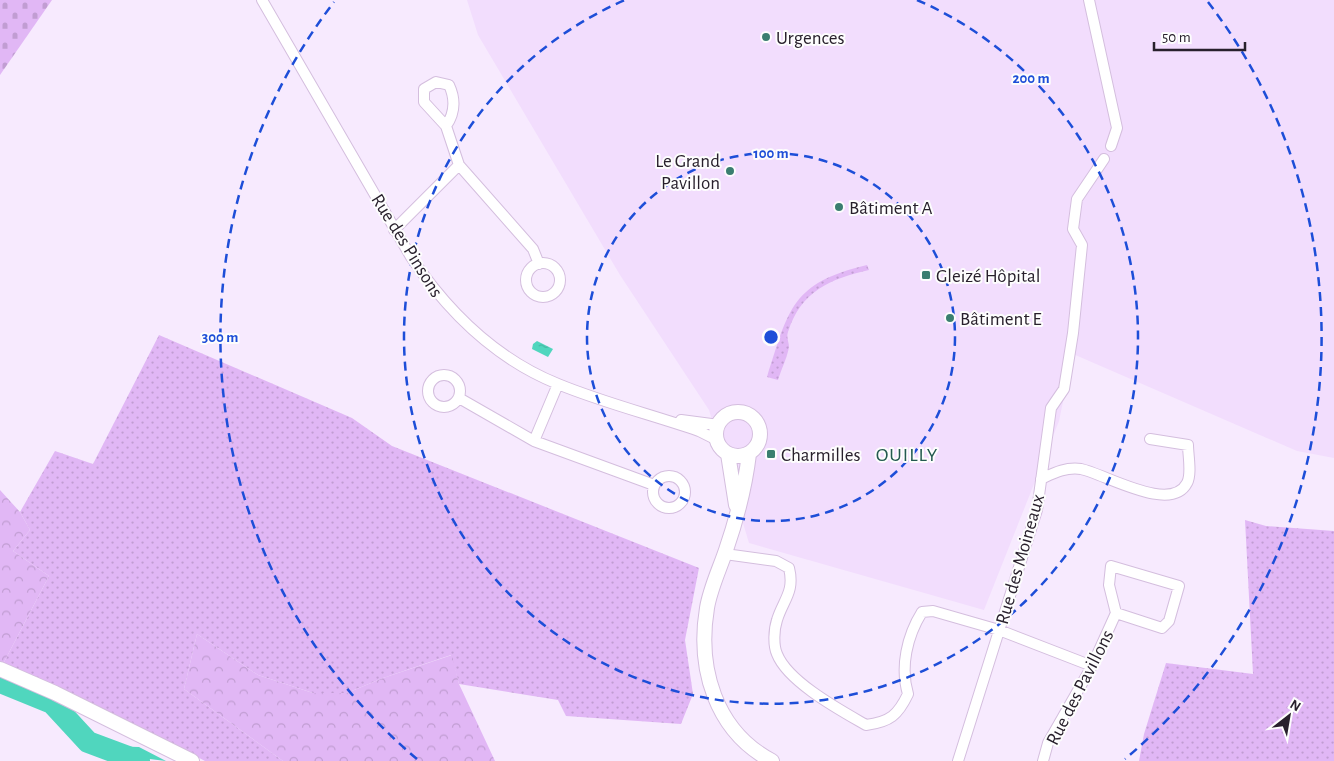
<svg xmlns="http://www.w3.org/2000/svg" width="1334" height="761" font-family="'Alegreya Sans',sans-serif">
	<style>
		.built { fill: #f2ddfd }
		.grass { fill: url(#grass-dots) }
		.forest { fill: url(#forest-crowns) }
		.cemetery { fill: url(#cemetery-stones) }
		.water { fill: url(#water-ripples) }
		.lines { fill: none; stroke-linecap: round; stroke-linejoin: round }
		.river { stroke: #50d6be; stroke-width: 22 }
		.street-casing { stroke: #d4bede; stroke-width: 12 }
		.secondary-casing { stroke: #d4bede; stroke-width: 16 }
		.street { stroke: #fff; stroke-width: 10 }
		.secondary { stroke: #fff; stroke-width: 14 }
		.ring { fill: none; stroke: #1d4ed8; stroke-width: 2.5; stroke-dasharray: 9 6 }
		.poi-dot { fill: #3a7e70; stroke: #fdfdfd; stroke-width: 2 }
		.labels { text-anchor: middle; stroke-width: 4; stroke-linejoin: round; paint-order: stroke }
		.poi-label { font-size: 19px; fill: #28202c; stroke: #fdfdfd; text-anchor: start }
		.street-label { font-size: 19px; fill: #28202c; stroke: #fdfdfd }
		.neighbourhood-label { font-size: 20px; letter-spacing: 1px; fill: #245a50; stroke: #fdfdfd }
		.centre { fill: #1d4ed8; stroke: #fdfdfd; stroke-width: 2.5 }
		.ring-label { font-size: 15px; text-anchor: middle; font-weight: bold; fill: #1d4ed8; stroke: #fdfdfd; stroke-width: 4; stroke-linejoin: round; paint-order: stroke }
	</style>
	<defs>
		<pattern id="grass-dots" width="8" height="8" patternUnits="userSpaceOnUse" patternTransform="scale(1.25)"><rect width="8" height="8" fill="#e1b7f5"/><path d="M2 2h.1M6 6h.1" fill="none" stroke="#c19dd2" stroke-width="1.8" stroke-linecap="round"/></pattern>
		<pattern id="forest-crowns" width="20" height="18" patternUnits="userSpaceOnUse" patternTransform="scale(1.25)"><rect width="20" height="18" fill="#e1b7f5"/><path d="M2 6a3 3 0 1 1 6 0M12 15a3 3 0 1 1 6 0" fill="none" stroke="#c19dd2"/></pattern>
		<pattern id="cemetery-stones" width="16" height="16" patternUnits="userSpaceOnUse" patternTransform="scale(1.25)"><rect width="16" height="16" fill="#e1b7f5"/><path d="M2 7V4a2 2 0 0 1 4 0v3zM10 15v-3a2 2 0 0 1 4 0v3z" fill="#c19dd2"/></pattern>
		<pattern id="water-ripples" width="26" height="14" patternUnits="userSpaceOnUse" patternTransform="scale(1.25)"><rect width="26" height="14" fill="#50d6be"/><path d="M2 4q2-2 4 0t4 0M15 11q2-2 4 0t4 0" fill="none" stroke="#46b7a3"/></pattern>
	</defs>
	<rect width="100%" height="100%" fill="#f7eafe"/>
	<path class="built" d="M467 0H1334V458L1297 451 1073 354 1059 421 984 610 749 543 709 410 620 275 478 35Z"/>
	<path class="grass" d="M867 265 869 270C830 279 801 291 788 332 786 337 789 342 789 347 787 358 781 370 778 380L767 377C789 309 791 283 867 265Z
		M159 335 352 418 392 446 699 568 685 640 693 694 681 724 566 716 558 700 459 684 451 655 383 678 347 693H313L258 675 197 634 184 689 283 761H205L150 732 3 664 49 576 13 551 30 530 20 512 55 451 93 464Z
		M1245 520 1266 526 1334 531V761H1139L1144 734 1166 663 1253 674Z"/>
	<path class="forest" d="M0 490 20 512 30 530 13 551 49 576 3 664 0 662Z
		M197 634 258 675 313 693H347L383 678 452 655 459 684 495 761H283L184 689Z"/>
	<path class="cemetery" d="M0 0H52L0 75Z"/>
	<path class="water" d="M537 341 553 349 548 357 532 349 533 344Z
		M0 677 56 703 77 731 85 737 108 746 139 747 166 761 100 753 82 745 68 734 54 712 47 706 0 685Z"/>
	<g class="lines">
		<path class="river" d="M0 682 52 703 88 742 139 761"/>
		<defs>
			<path id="street" d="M262 0 411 257C448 312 496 359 558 384 604 403 653 415 699 431L717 440
				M1089 0 1117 128 1111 146
				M446 126C455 113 456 100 449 85L436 82 424 89V102L446 126 459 165 533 249 539 264
				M394 230 459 165
				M526 280a17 17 0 1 1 34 0a17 17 0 1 1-34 0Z
				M428 391a16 16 0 1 1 32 0a16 16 0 1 1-32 0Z
				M459 398 534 441 558 384
				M681 420 719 425
				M534 441 654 485
				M653 492a16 16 0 1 1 32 0a16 16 0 1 1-32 0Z
				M1041 479C1054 473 1065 467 1081 469 1105 474 1171 514 1187 483 1192 474 1188 455 1188 445L1150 439
				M725 554 776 561 789 568C795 592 783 600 777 620 774 629 773 645 777 654 788 682 840 710 866 725 890 722 898 715 908 694 900 667 907 636 922 612L933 611 999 630 1092 666
				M958 761 1037 510 1051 408 1064 389 1073 333 1082 245 1073 229 1077 199 1104 159
				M1043 761 1048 743 1092 666 1116 613 1109 585 1111 566 1179 586 1169 621 1162 628 1116 613"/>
			<path id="secondary" d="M716 434a22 22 0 1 1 44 0a22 22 0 1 1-44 0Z
				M728 454 736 505
				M749 454C745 487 737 518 726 550 720 568 710 589 707 608 697 668 715 731 772 761
				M0 669 55 693 192 761"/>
		</defs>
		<use href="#street" class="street-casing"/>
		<use href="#secondary" class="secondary-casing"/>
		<use href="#street" class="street"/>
		<use href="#secondary" class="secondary"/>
	</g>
	<g class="ring">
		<circle cx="771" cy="337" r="184"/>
		<path d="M917 0A367 367 0 1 1 625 0"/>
		<path d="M417 759A551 551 0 0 1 334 2M1208 2A551 551 0 0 1 1125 759"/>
	</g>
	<g class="poi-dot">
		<circle cx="766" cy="37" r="5"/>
		<circle cx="730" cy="171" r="5"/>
		<circle cx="839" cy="207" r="5"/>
		<rect x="921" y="270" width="10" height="10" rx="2.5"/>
		<circle cx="950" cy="318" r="5"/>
		<rect x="766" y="449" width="10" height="10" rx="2.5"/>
	</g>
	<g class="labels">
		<g class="poi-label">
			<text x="776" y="44">Urgences</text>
			<text x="720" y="167" text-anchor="end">Le Grand<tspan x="720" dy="22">Pavillon</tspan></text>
			<text x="849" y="214">Bâtiment A</text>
			<text x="936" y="282">Gleizé Hôpital</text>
			<text x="960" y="325">Bâtiment E</text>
			<text x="781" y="461">Charmilles</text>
		</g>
		<g class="street-label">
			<text transform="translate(408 245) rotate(58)" y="7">Rue des Pinsons</text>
			<text transform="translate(1019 559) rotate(-74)" y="7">Rue des Moineaux</text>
			<text transform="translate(1079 687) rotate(-63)" y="7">Rue des Pavillons</text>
		</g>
		<g class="neighbourhood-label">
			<text x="907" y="461">OUILLY</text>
		</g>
	</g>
	<circle cx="771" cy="337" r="8" class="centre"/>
	<g class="ring-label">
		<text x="1031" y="83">200 m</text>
		<text x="771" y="158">100 m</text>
		<text x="220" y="342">300 m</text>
	</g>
	<g transform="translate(1289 716) rotate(31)" stroke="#fdfdfd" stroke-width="4" paint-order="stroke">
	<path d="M0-4L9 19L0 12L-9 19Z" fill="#28202c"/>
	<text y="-8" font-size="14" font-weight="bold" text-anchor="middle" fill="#28202c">N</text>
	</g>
	<path d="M1154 42v8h91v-8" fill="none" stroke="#28202c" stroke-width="2.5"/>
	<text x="1162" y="42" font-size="15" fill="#28202c" stroke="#fdfdfd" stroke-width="4" paint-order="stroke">50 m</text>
</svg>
